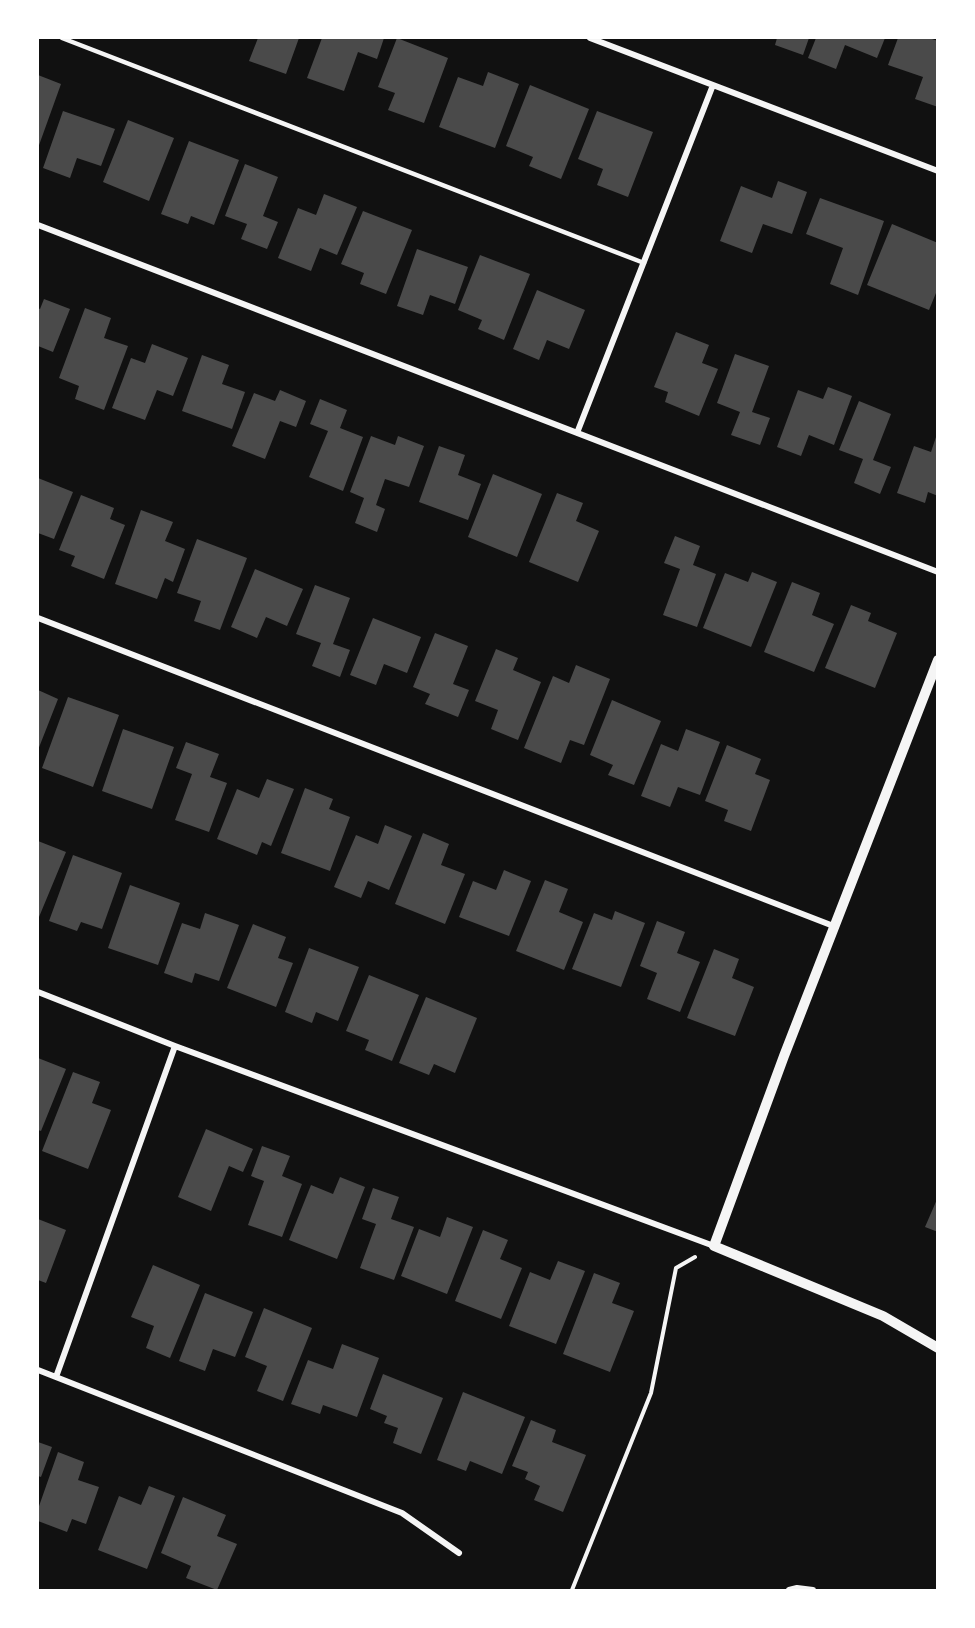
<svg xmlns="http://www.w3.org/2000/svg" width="975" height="1628" font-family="'Fira Sans Condensed',sans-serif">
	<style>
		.building { fill: #4a4a4a }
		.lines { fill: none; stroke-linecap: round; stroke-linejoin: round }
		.path { stroke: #f5f5f5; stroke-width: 4 }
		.service { stroke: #f5f5f5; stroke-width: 4.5 }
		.minor { stroke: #f5f5f5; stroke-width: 6 }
		.tertiary { stroke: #f5f5f5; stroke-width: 10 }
	</style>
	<rect width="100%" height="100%" fill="#111"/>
	<path class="building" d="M258 38H299L286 74 249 61Z
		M322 38H384L377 59 358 52 344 91 307 78Z
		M397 38 448 58 424 123 388 110 395 93 378 87Z
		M777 38H809L803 55 775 45Z
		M816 38H885L877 58 845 45 836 69 808 58Z
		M898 38H932V39L938 41V107L915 99 923 77 888 65Z
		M488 72 519 84 495 148 439 127 458 77 483 86Z
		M38 75 61 84 38 148Z
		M530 85 589 109 561 179 529 166 533 157 506 146Z
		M63 111 115 129 101 166 77 158 70 178 43 168Z
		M597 111 653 132 628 197 597 185 603 169 578 159Z
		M128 120 174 138 149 201 103 182Z
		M189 141 239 160 214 225 191 216 188 224 161 214Z
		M245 164 278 177 263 216 278 222 267 249 241 239 247 224 225 216Z
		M778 181 807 192 792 234 763 224 752 253 720 241 741 186 772 198Z
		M324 194 357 207 337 255 320 248 311 271 278 258 298 208 316 215Z
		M820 198 884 221 858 295 830 284 843 248 806 234Z
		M363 211 412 230 386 294 360 284 364 273 341 264Z
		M892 224 938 243V294L936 293 929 310 867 285Z
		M417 249 468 267 455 304 430 295 423 315 397 306Z
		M480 255 530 274 504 340 478 329 482 320 458 310Z
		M537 290 585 310 569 349 547 340 539 360 513 349Z
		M44 299 70 309 53 352 38 346V308L40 309Z
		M85 308 111 318 104 338 128 346 104 410 75 399 79 386 59 378Z
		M676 332 709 345 702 363 718 369 699 416 665 402 668 392 654 387Z
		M152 344 188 358 173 396 157 390 145 420 112 408 131 358 145 363Z
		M735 354 769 366 752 412 770 418 760 445 731 435 740 412 717 403Z
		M202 355 229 365 222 384 245 392 232 429 182 411Z
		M828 387 852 396 834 445 809 435 801 456 777 447 798 390 823 399Z
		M280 390 306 401 296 427 280 421 265 459 232 446 254 393 275 401Z
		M320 399 347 410 340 428 363 437 343 491 309 477 328 431 310 424Z
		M859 401 891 414 873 460 891 467 880 494 854 483 863 459 839 450Z
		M937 434 938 496 928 492 925 503 897 493 914 446 931 452Z
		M371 436 395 445 398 436 424 446 409 487 385 479 376 505 385 509 377 532 355 523 364 498 350 492Z
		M439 446 465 455 458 475 481 484 468 520 419 502Z
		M493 474 542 494 517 557 468 537Z
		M38 478 73 492 54 539 38 533Z
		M557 493 583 503 576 521 599 531 578 582 529 562Z
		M81 495 114 508 110 519 125 525 104 579 71 566 75 556 59 550Z
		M141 510 173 522 165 541 185 549 173 582 165 578 157 599 115 584Z
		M675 536 700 546 693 565 716 574 697 627 663 615 680 569 664 563Z
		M197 539 247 558 220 630 194 621 201 601 177 593Z
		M255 569 303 589 287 626 266 617 257 638 231 627Z
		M752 572 777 582 751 647 703 628 725 573 748 582Z
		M792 582 820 593 812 615 834 624 814 672 764 652Z
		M315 585 350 598 333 644 350 650 340 677 312 666 321 643 296 634Z
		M851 605 871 613 868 621 897 633 875 688 825 668Z
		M373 618 421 637 407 673 384 664 376 685 350 675Z
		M435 633 468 646 453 684 469 690 458 717 425 704 430 694 413 687Z
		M496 649 518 658 513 670 541 682 518 740 491 729 498 710 475 701Z
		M576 665 610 679 584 745 570 740 561 763 524 748 553 676 569 683Z
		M38 690 58 699 38 750Z
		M68 697 119 715 93 787 42 768Z
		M612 700 661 721 634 785 608 775 613 765 590 755Z
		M123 729 174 747 152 809 102 791Z
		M686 729 720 742 700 795 678 787 670 807 641 796 661 744 678 751Z
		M186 742 219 754 210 777 227 783 209 832 175 820 192 774 176 768Z
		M727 745 761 759 755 774 770 780 751 831 724 821 728 810 705 801Z
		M267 779 294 789 271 846 262 842 257 855 217 839 237 789 259 798Z
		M305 788 333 799 329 809 350 817 330 871 281 853Z
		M385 825 412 836 389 890 368 881 361 898 334 887 356 835 378 844Z
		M423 833 449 844 441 865 465 874 445 924 395 904Z
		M38 841 66 852 39 917H38Z
		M73 855 122 873 102 929 81 922 77 931 49 921Z
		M504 870 531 881 509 936 459 917 473 881 496 890Z
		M545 880 568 889 559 912 583 922 564 970 516 951Z
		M130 885 180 903 158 965 108 948Z
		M615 911 645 923 621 987 572 969 594 913 612 920Z
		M205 913 239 925 219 981 195 973 192 983 164 973 182 923 200 929Z
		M657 921 685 932 677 953 700 962 680 1012 647 999 657 973 640 966Z
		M253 924 286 937 278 958 293 963 276 1007 227 988Z
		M309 948 359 967 338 1021 316 1012 312 1023 285 1012Z
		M714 949 739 959 732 978 754 987 735 1036 687 1018Z
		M369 975 419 995 392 1061 365 1050 369 1040 346 1031Z
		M426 997 477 1018 455 1073 434 1064 429 1075 399 1063Z
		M38 1058 66 1069 41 1131 38 1130Z
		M73 1072 100 1082 92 1103 111 1110 88 1169 42 1151Z
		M206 1129 253 1149 243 1172 229 1166 211 1211 178 1197Z
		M262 1146 290 1156 282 1176 302 1184 282 1237 248 1225 264 1181 251 1176Z
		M340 1177 365 1187 337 1259 289 1240 311 1185 333 1194Z
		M373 1188 399 1197 391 1219 414 1227 394 1280 360 1268 376 1224 362 1219Z
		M938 1197V1232L925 1227Z
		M447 1217 473 1227 447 1294 401 1276 419 1229 440 1237Z
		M38 1219 66 1230 46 1283 38 1280Z
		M483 1230 508 1240 500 1259 522 1268 501 1319 455 1301Z
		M558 1261 585 1271 556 1344 509 1326 530 1272 550 1280Z
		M153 1265 200 1285 170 1358 146 1348 154 1326 131 1317Z
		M594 1273 620 1283 612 1303 634 1311 610 1372 563 1354Z
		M205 1293 253 1312 235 1357 213 1349 205 1371 179 1361Z
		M264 1308 312 1328 283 1401 257 1391 267 1366 245 1357Z
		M342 1344 379 1358 357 1417 323 1405 320 1414 291 1404 308 1360 333 1369Z
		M383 1374 443 1398 421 1454 393 1443 398 1428 384 1423 387 1416 370 1409Z
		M463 1392 525 1417 502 1474 470 1461 466 1471 437 1460Z
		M531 1420 556 1430 552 1442 586 1455 563 1512 534 1500 540 1486 525 1479 528 1472 512 1466Z
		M38 1442 52 1447 41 1477 38 1476Z
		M58 1452 84 1462 78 1480 99 1487 86 1524 72 1519 67 1532 38 1521V1509Z
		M149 1486 175 1496 147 1569 98 1550 119 1496 141 1505Z
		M183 1497 226 1515 217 1536 237 1544 217 1590 186 1578 191 1566 161 1553Z"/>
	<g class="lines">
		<path class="path" d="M572 1590 651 1393 676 1268 695 1257"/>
		<path class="service" d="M62 38 644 263"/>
		<path class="minor" d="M590 38 938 171
			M38 225 938 572
			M577 433 713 85
			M38 618 836 927
			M38 992 175 1046 714 1246
			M38 1370 402 1513 459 1553
			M56 1377 175 1046
			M789 1590 797 1588 813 1590"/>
		<path class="tertiary" d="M938 660 784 1056 714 1246 883 1316 938 1348"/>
	</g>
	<rect width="975" height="1628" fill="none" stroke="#ffffff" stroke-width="78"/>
</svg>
